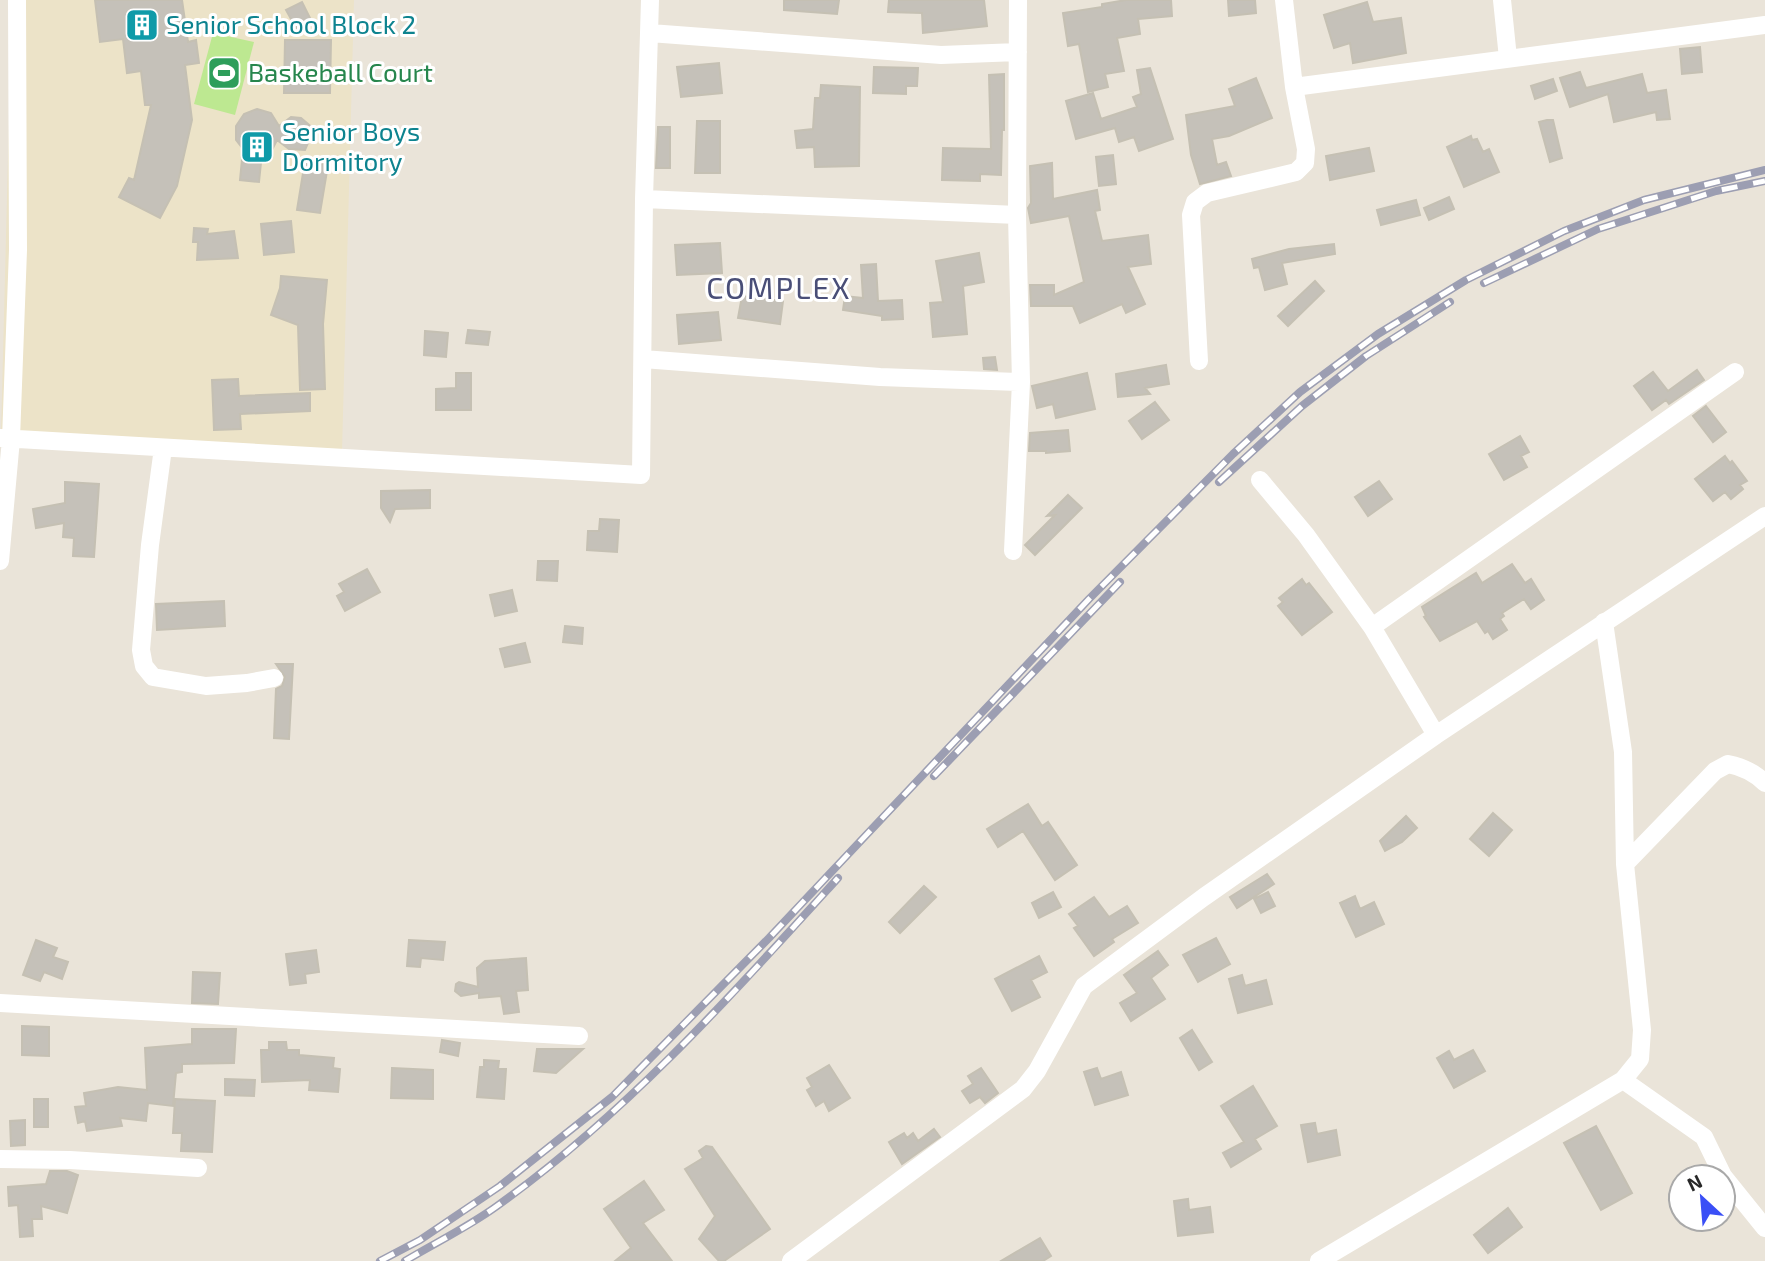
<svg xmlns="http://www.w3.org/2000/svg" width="1765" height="1261" font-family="'Exo 2',sans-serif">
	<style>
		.education { fill: #ece3c8 }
		.pitch { fill: #bde891 }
		.building { fill: #c5c1b9; stroke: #c5c0b3; stroke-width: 2 }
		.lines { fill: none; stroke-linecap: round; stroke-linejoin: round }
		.street { stroke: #fff; stroke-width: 18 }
		.rail-casing { stroke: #9c9eb2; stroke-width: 8 }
		.rail { stroke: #fff; stroke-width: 5; stroke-dasharray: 16; stroke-linecap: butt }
		.labels { text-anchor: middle; stroke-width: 6; stroke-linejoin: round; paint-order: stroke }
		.culture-label { font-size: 26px; fill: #0d838f; stroke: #fff; text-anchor: start }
		.leisure-label { font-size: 26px; fill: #27864d; stroke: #fff; text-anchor: start }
		.quarter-label { font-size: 30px; letter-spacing: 2px; fill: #494e77; stroke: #fff }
	</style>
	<rect width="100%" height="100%" fill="#eae4d9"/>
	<path class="education" d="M12 0H354L342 452 1 433Z"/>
	<path class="pitch" d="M213 33 254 42 235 115 194 104Z"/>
	<path class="building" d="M95 0H182L188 42 196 40 199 63 185 65 192 120 177 186 160 218 119 197 129 178 134 180 151 105H145L141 71 127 73 123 39 100 42Z
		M784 0H839L837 14 784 10Z
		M889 0H984L987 26 923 33 922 13 888 12Z
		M1126 0H1171L1172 16 1138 19 1140 34 1117 38 1124 71 1105 74 1108 87 1088 92 1079 44 1068 46 1063 13 1102 7V4Z
		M1228 0H1255L1256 13 1229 16Z
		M302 2 312 22 297 30 286 10Z
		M1367 2 1373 22 1401 18 1406 53 1353 63 1350 43 1334 48 1324 15Z
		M285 40H331L330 93H284Z
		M1700 47 1702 72 1682 74 1680 49Z
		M719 63 722 93 681 97 677 67Z
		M874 67 918 68 917 86H906V94L873 93Z
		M1150 68 1173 139 1139 151 1134 137 1119 142 1115 128 1076 139 1066 101 1093 93 1101 119 1137 107 1133 97 1141 94 1137 70Z
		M1580 72 1586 88 1642 74 1647 93 1666 90 1670 119 1657 120 1656 112 1614 122 1608 94 1570 107 1560 78Z
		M1004 74V130H1002L1001 175 980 174V181L942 180 943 148 991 149 989 75Z
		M1256 78 1272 118 1229 136 1212 139 1217 165 1226 162 1231 176 1200 184 1191 155 1186 115 1235 106 1229 89Z
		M1553 79 1557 91 1535 99 1531 86Z
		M821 85 860 87 859 166 815 167 814 147 797 148 795 131 813 129 815 98H820Z
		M257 109 271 113 279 126 291 117 301 118 314 129 305 150 289 149 277 140 272 150 262 153 259 182 240 180 243 149 236 140V126L244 114Z
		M1547 120H1553L1562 158 1550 162 1539 122Z
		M697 121H720V173H695Z
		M658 127H670V168H656Z
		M1471 136 1472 140 1477 139 1483 152 1489 149 1499 172 1464 187 1447 147Z
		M1369 148 1374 171 1330 180 1326 156Z
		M1113 155 1116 184 1099 186 1096 157Z
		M305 161 328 165 320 213 297 210Z
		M1052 163 1053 199 1097 190 1100 210 1095 211 1102 241 1148 235 1151 264 1128 267 1145 304 1126 313 1122 304 1080 323 1073 306H1031L1030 285H1054V295L1084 282 1069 216 1031 223 1028 208 1031 203 1030 166Z
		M1449 197 1454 209 1429 220 1424 208Z
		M1416 200 1420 215 1381 225 1377 210Z
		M291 221 294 252 264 255 261 224Z
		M194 228 208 229 207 234 234 231 238 258 197 260 198 242H193Z
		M720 243 722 273 677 275 675 245Z
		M1334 244 1335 254 1282 263 1287 284 1265 290 1259 267 1254 268 1252 259 1289 249Z
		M979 253 984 282 963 286 967 334 933 337 930 303 943 302 936 261Z
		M876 264 878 301 902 300 903 319 882 320V316L843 310 845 296 863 298 861 265Z
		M281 276 327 280 323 324 325 389 300 390 298 325 271 315 280 288Z
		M1315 281 1324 291 1288 326 1278 316Z
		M742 296 783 301 780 324 738 318Z
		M718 312 721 340 679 344 677 315Z
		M468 330 490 332 488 345 466 343Z
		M425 331 448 333 446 357 424 355Z
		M995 357 997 370 984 369 983 358Z
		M1166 365 1169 384 1145 388 1150 394 1118 397 1116 374Z
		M1697 370 1704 380 1669 404 1666 400 1652 410 1634 386 1653 372 1668 391Z
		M456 373H471V410H436V389L456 388Z
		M1087 373 1095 409 1056 418 1053 404 1037 408 1032 386Z
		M238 379 239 396 310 393V411L240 414 241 429 214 430 212 380Z
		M1155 402 1169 420 1142 439 1129 421Z
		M1706 406 1726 432 1713 442 1693 416Z
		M1068 430 1070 451 1046 453V451H1029L1030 433Z
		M1520 436 1529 452 1521 456 1527 467 1504 480 1489 454Z
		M1725 456 1730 463 1732 461 1747 481 1740 485 1743 489 1731 499 1725 492 1713 501 1695 479Z
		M1379 481 1392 499 1368 516 1355 497Z
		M65 482 99 484 94 557 73 556 74 538 63 537 64 523 36 528 33 509 65 503Z
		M430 490V508L395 509 390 522 381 508V491Z
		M1068 495 1082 508 1035 555 1025 545 1055 515 1047 516Z
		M600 519 619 520 617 552 587 550 588 531H599Z
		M538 561H558L557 581 537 580Z
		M1512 564 1525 583 1531 579 1544 600 1531 609 1524 599 1502 613 1504 616 1500 619 1507 630 1493 639 1488 631 1485 633 1477 621 1440 641 1424 617 1426 616 1422 607 1476 573 1482 583Z
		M367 569 380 592 345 611 337 596 344 592 339 584Z
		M1302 579 1306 585 1309 583 1332 612 1302 635 1278 606 1283 602 1279 598Z
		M512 590 517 611 495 616 490 595Z
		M224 601 225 626 157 630 156 604Z
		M565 626 583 628 582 644 563 642Z
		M525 643 530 662 505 667 500 649Z
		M276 664H293L289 739 274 738 276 689 282 686 285 677Z
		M1028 804 1042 826 1048 822 1077 865 1055 880 1023 831 998 847 987 829Z
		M1493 813 1512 830 1489 856 1470 839Z
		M1406 816 1417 828 1402 842 1385 851 1380 841Z
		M1267 874 1274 884 1237 908 1230 897Z
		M924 886 936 897 900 933 889 922Z
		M1053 892 1061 907 1039 918 1032 903Z
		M1268 892 1275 906 1261 913 1254 899Z
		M1355 896 1360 909 1374 902 1384 924 1356 937 1340 903Z
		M1094 897 1109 917 1127 906 1138 923 1112 939 1114 942 1094 956 1074 928 1078 926 1069 914Z
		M1216 938 1230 964 1198 982 1183 955Z
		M36 940 57 948 53 957 68 962 62 979 44 972 40 981 23 975Z
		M409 940 445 942 443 960 421 958 420 967 407 966Z
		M316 950 319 972 305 974 306 983 290 985 286 954Z
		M1158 951 1168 965 1151 978 1165 999 1131 1021 1120 1003 1137 993 1124 975Z
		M1039 956 1047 972 1031 980 1040 997 1012 1011 995 979Z
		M526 958 528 990 516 991 519 1012 504 1014 501 996 479 998V993L461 996 455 991 456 984 459 982 478 987 477 968 485 961Z
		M193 972 220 973 218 1004 192 1003Z
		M1242 975 1245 986 1266 980 1272 1004 1238 1013 1229 979Z
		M22 1026 49 1027V1056L22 1055Z
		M192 1029H236L234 1063 182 1064V1072L176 1073 173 1106 148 1103 146 1121 120 1118 122 1126 87 1131 85 1121 78 1123 75 1107 86 1106 84 1093 118 1087 147 1090 145 1048 192 1044Z
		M1192 1030 1212 1062 1199 1070 1180 1038Z
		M442 1040 460 1043 458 1056 440 1052Z
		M269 1042H286L287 1050H299V1055L334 1058 333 1068 340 1069 338 1092 309 1090 310 1080 262 1082 261 1050H269Z
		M537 1049H583L556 1073 534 1071Z
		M1473 1050 1485 1071 1454 1088 1437 1058 1449 1051 1454 1060Z
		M484 1060 499 1061 498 1069H506L504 1099 477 1097 480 1067H484Z
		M829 1065 850 1098 829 1111 824 1101 816 1106 807 1090 812 1087 807 1078Z
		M392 1068 433 1070V1099L391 1098Z
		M981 1068 998 1093 985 1103 980 1097 970 1103 962 1091 973 1084 968 1076Z
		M1097 1068 1101 1079 1121 1072 1128 1095 1095 1105 1084 1072Z
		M225 1079 255 1080 254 1096 225 1095Z
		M1253 1086 1277 1126 1255 1139 1261 1149 1231 1167 1223 1153 1244 1142 1221 1106Z
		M34 1099H48V1127H34Z
		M175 1099 215 1101 212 1152 181 1151 182 1133H173Z
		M25 1120V1145L11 1146 10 1121Z
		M1315 1123 1317 1134 1336 1130 1340 1155 1308 1162 1301 1125Z
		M1596 1126 1632 1193 1601 1210 1564 1143Z
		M934 1129 940 1137 902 1164 889 1142 904 1133 907 1138 913 1133 918 1141Z
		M706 1146 712 1147 770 1229 724 1261H719L699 1239 715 1216 685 1169 703 1158 699 1151Z
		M50 1171H67L78 1175 67 1213 41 1206 42 1219H32L33 1236 20 1237 18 1205 9 1206 8 1187 46 1184Z
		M644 1181 664 1210 643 1223 672 1261H615L631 1248 604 1209Z
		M1188 1199 1189 1210 1210 1207 1213 1232 1178 1236 1174 1201Z
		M1508 1208 1522 1227 1488 1253 1474 1235Z
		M1040 1238 1051 1256 1043 1261H1001Z"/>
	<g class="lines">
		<path class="street" d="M1502 0 1508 58
			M650 33 941 55 1018 52
			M1294 87 1765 25
			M644 199 1017 215
			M643 359 880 377 1021 382
			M1199 361 1191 215 1195 202 1207 193 1296 172 1305 163 1306 149 1294 87 1284 0
			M0 438 641 475 644 199 650 0
			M163 448 150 545 141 650 144 666 153 677 206 686 247 683 274 678
			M1260 480 1306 535 1372 627 1436 735
			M1013 551 1021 382 1017 215 1018 0
			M0 561 11 439 18 250 17 0
			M1372 627 1735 372
			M1625 864 1715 771 1728 764C1743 767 1754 772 1765 783
			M0 1003 579 1036
			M1623 1080 1704 1137 1723 1176 1765 1228
			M0 1159 70 1160 198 1168
			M791 1261 1023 1089 1037 1071 1084 986 1204 897 1436 735 1765 516
			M1319 1261 1623 1080 1640 1059 1642 1030 1625 864 1623 752 1604 622"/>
		<defs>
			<path id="rail" d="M1484 283 1598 229 1716 191 1765 181
				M1219 482 1302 406 1366 356 1450 302
				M934 776 1120 582
				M380 1261 420 1240 500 1186 612 1097 769 938 1089 599 1233 454 1300 392 1378 334 1466 280 1564 231 1644 200 1765 170
				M405 1261C435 1243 468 1227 497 1206 626 1114 732 995 838 878"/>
		</defs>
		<use href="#rail" class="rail-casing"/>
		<use href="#rail" class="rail"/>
	</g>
	<defs>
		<symbol id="building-square" viewBox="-11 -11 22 22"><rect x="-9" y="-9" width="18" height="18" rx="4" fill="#0f9aa8" stroke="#fff"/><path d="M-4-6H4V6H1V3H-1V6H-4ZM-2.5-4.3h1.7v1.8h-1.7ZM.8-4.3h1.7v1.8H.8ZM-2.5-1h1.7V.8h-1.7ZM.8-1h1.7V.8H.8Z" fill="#fff"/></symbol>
		<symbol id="stadium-square" viewBox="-11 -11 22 22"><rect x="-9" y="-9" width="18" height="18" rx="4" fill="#2e9e5b" stroke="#fff"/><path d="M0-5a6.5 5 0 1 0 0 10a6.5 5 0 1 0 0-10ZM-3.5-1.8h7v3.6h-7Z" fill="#fff"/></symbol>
	</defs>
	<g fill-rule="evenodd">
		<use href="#building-square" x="123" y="6" width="38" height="38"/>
		<use href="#stadium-square" x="205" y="54" width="38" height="38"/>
		<use href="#building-square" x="238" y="128" width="38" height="38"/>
	</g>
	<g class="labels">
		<g class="culture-label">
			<text x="166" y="34">Senior School Block 2</text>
			<text x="282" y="141">Senior Boys<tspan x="282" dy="30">Dormitory</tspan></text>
		</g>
		<g class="leisure-label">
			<text x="248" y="82">Baskeball Court</text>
		</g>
		<g class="quarter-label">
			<text x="779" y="299">COMPLEX</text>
		</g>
	</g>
	<g transform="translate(1702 1198) rotate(334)"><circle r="33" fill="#ffffff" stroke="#a9a9a9" stroke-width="2"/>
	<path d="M0-5L12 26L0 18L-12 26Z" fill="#3a4ff6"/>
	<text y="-10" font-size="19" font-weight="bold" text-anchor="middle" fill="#282828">N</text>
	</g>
</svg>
